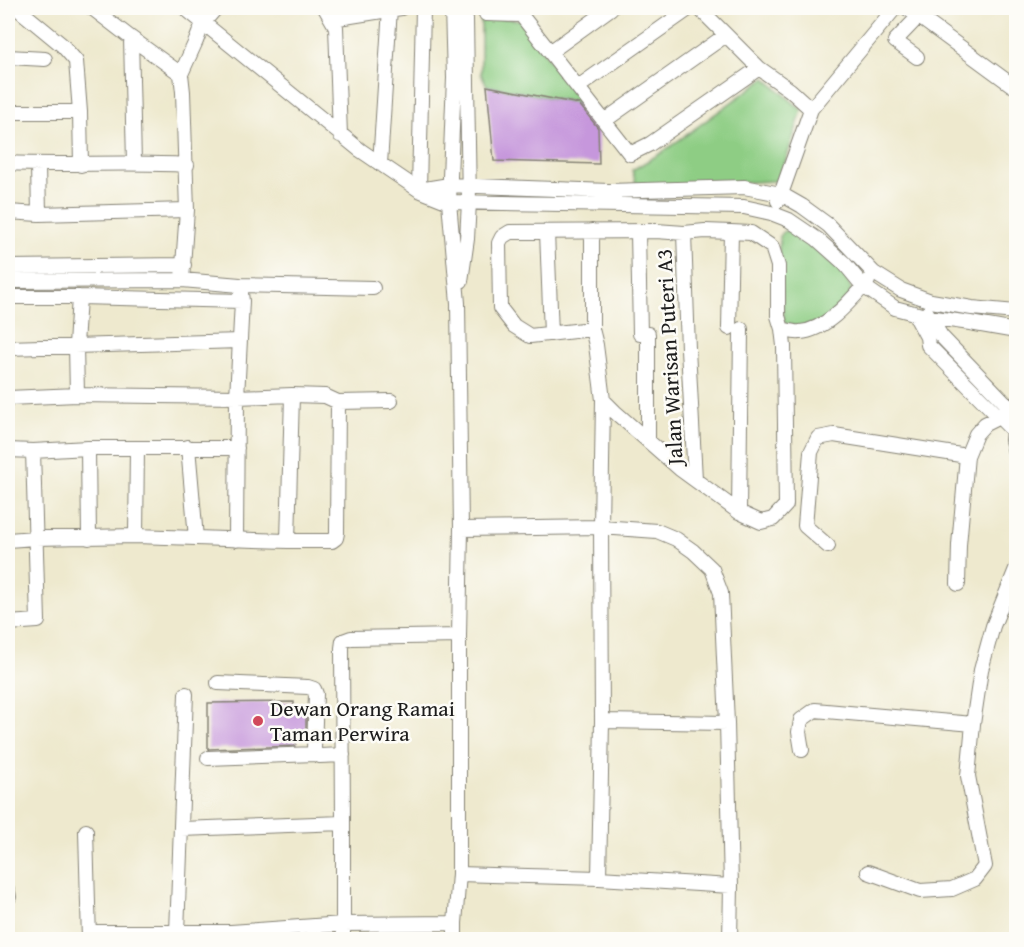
<svg xmlns="http://www.w3.org/2000/svg" width="1024" height="947" font-family="'Gentium Book Plus',serif">
	<style>
		.green { fill: #8ecd84; stroke: #557450; stroke-width: 1.5 }
		.building { fill: #c697dc }
		.lines { fill: none; stroke-linecap: round; stroke-linejoin: round }
		.minor-casing { stroke: #858275; stroke-width: 16 }
		.minor { stroke: #fff; stroke-width: 14 }
		.poi-dot { fill: #d1495b; stroke: #fdfcf7; stroke-width: 2 }
		.labels { text-anchor: middle; stroke-width: 5; stroke-linejoin: round; paint-order: stroke }
		.street-label { font-size: 22px; fill: #1c1c1c; stroke: #fdfcf7 }
		.poi-label { font-size: 22px; fill: #1c1c1c; stroke: #fdfcf7; text-anchor: start }
	</style>
	<rect width="100%" height="100%" fill="#fdfcf7"/>
	<filter id="ink" filterUnits="userSpaceOnUse"><feTurbulence type="fractalNoise" baseFrequency=".0167" numOctaves="2"/><feDisplacementMap in="SourceGraphic" scale="12" xChannelSelector="R" yChannelSelector="G"/><feConvolveMatrix kernelMatrix="1 2 1 2 8 2 1 2 1" color-interpolation-filters="sRGB"/></filter>
	<filter id="wash" filterUnits="userSpaceOnUse"><feTurbulence type="fractalNoise" baseFrequency=".008" numOctaves="4" result="noise"/><feDisplacementMap in="SourceGraphic" scale="24" xChannelSelector="R" yChannelSelector="G"/><feGaussianBlur stdDeviation="1.35" result="paint"/><feColorMatrix in="noise" values="0 0 0 0 0 0 0 0 0 0 0 0 0 0 0 0 0 1.4 0 .05"/><feComposite in="paint" operator="in"/></filter>
	<g filter="url(#wash)">
		<rect width="100%" height="100%" fill="#eee9ce"/>
		<path class="green" d="M481 16 520 20 582 104 487 86 481 74Z
			M765 78 802 110 785 163 776 181 637 187 632 170 661 153Z
			M784 231H790L803 237 829 261 843 273 851 288 850 298 823 322 801 328 784 323 779 247 780 236Z"/>
		<g id="blocks">
			<path class="building" d="M487 86 579 104 598 128 599 164 494 161Z
				M294 702V712H306V732L300 734 295 746 208 749V703Z"/>
		</g>
	</g>
	<g filter="url(#ink)">
		<use href="#blocks" fill-opacity="0" stroke="#858275" stroke-width="1.5"/>
		<g class="lines">
			<defs>
				<path id="minor" d="M17 8 62 45 76 61 80 112 81 165
					M92 8 131 38 181 74
					M185 8 360 150 419 190 449 202 744 207 771 213 789 220 817 239 844 263 863 286 895 308 929 317 970 323 1016 331
					M325 8 336 27 340 135
					M452 8 454 78 449 202 458 303 461 529 459 636V874L455 923V940
					M486 8V14L521 15 630 154 650 144 759 68
					M699 8 759 68 790 90 811 109
					M907 8 1012 85
					M332 19 401 8
					M131 38 134 163
					M550 52 611 8
					M8 57 45 59
					M917 57 895 41 919 16
					M578 87 690 8
					M8 112H80
					M604 121 726 35
					M8 163C67 166 127 161 187 165
					M380 164 390 8
					M38 165 39 214
					M419 190 449 185 609 191 744 187 781 194 802 206 828 225 874 273 901 290 931 301 972 308 1016 312
					M419 190 423 8
					M778 201 781 194 811 109 895 8
					M8 212 39 214 187 210
					M592 231V329L596 345 603 400 601 527 602 721 599 878
					M547 232 551 334
					M638 232 640 334
					M684 233 688 349 695 479
					M8 267 184 265
					M182 280 187 210 183 92 181 74 196 41 203 23 216 8
					M8 281 182 280 240 285 373 288
					M461 281 467 239 469 202 467 83 466 19 464 8
					M8 297H79L242 301
					M914 313 927 337 928 345 1016 434
					M927 313 941 336 1016 414
					M729 328 731 232
					M592 329 530 336 514 326 500 308 499 243 502 237 510 232 656 231 684 233 705 231 731 232 751 233 772 247 778 266V316L782 329 784 346 786 505 773 519 761 522 739 512 680 469 615 412 603 400
					M782 329C787 330 795 333 800 332 827 330 851 300 868 281
					M648 334V441
					M8 348 240 341
					M77 395 76 345 79 297
					M8 398 77 395 237 397 292 395 325 396 338 402 391 401
					M1013 430 1012 440 1016 457
					M188 447 196 538
					M88 448 89 538
					M8 450 33 451
					M739 512 741 329
					M461 529 601 527 657 531 676 539 693 551 712 569 721 593 727 723 731 886 730 940
					M136 536 137 448
					M8 540 35 538 136 536 288 541H332L336 538 337 533 338 402
					M236 540 237 397 242 301 240 285
					M288 541 292 395
					M828 546 805 526 811 452 818 438 834 435 967 456
					M958 584 959 545 967 456 976 434 985 424 999 417 1008 406
					M8 623 38 621 33 451 88 448H237
					M218 683 308 687 314 689 316 694 314 749 315 754 320 756 343 755
					M602 721 727 723
					M802 750 799 732 801 720 815 710 973 724
					M208 758 315 754
					M181 829 343 823
					M86 831 89 940
					M868 872 920 891 952 889 975 879 985 866 968 776 973 724 981 670 993 626 1016 569
					M459 874 599 878 731 886
					M8 892 9 897
					M89 932H231L343 924 455 923
					M177 932 186 694
					M343 940V823L342 648 343 641 351 638 459 636"/>
			</defs>
			<use href="#minor" class="minor-casing"/>
			<use href="#minor" class="minor"/>
		</g>
	</g>
	<circle class="poi-dot" cx="258" cy="721" r="6"/>
	<g class="labels">
		<g class="street-label">
			<text transform="translate(669 357) rotate(-93)" y="8">Jalan Warisan Puteri A3</text>
		</g>
		<g class="poi-label">
			<text x="270" y="716">Dewan Orang Ramai<tspan x="270" dy="25">Taman Perwira</tspan></text>
		</g>
	</g>
	<rect width="1024" height="947" fill="none" stroke="#fdfcf7" stroke-width="30"/>
</svg>
